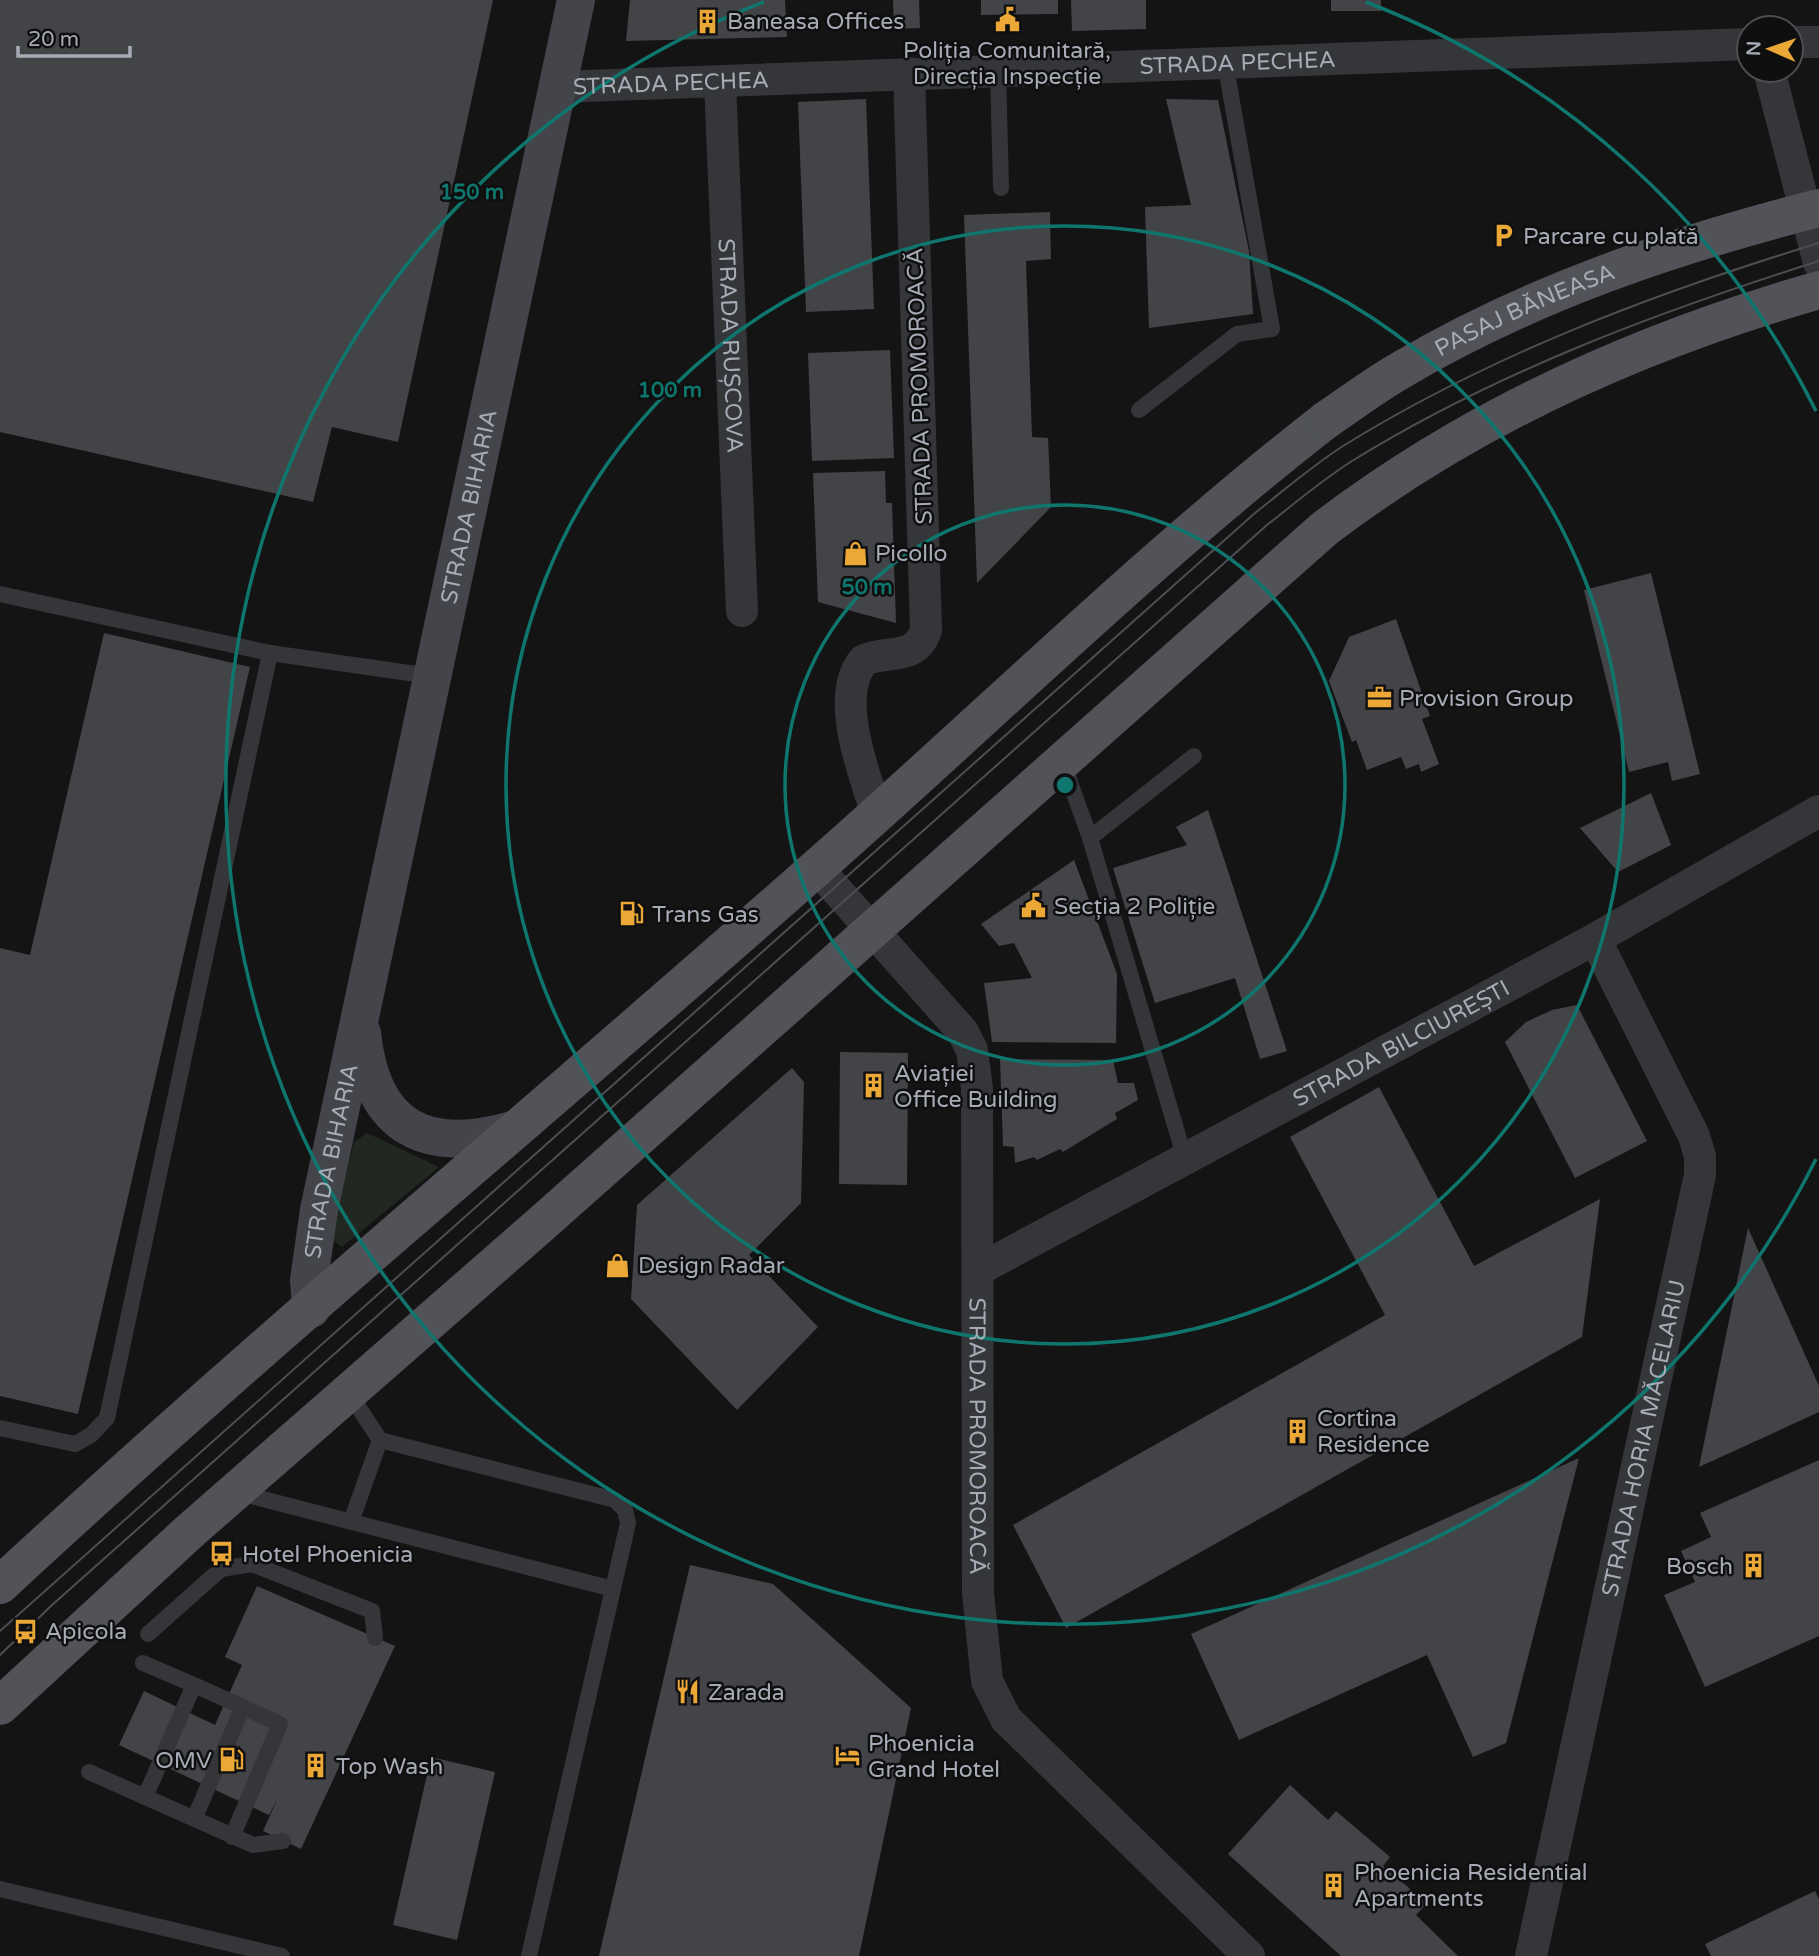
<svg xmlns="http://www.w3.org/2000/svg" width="1819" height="1956" font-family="'Varela Round',sans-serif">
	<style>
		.green { fill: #202821 }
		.building { fill: #434448 }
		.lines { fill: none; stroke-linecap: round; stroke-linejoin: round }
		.lane { stroke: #35363a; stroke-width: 16 }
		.street { stroke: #35363a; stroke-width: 32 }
		.secondary { stroke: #43454a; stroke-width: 38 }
		.primary { stroke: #515359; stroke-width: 38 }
		.tram { stroke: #4c4e53; stroke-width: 2 }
		.primary-bridge { stroke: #515359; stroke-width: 38 }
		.ring { fill: none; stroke: #0f766e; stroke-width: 3.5 }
		.labels { text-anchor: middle; stroke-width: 5; stroke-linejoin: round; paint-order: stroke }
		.poi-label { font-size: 23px; fill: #a6abb5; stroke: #0f0f10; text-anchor: start }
		.street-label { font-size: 23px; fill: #a6abb5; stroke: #0f0f10 }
		.centre { fill: #0f766e; stroke: #0f0f10; stroke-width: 3.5 }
		.ring-label { font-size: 21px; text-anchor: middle; font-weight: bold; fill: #0f766e; stroke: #0f0f10; stroke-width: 5; stroke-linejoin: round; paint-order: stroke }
	</style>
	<rect width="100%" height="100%" fill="#141415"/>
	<path class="green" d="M367 1133 439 1167 342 1247 331 1238 354 1142Z"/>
	<path class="building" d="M0 0H493L398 442 332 427 313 502 0 432Z
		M630 0H785L787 37 626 41Z
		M893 0H919L920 28 894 29Z
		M981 0H1058V14L981 15Z
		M1071 0H1146V29L1072 31Z
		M1331 0H1381V11H1331Z
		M866 99 874 309 806 312 798 102Z
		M1166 99 1218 100 1249 251 1253 314 1149 328 1145 207 1191 205Z
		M1050 212 1051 259 1026 261 1032 437 1048 438 1051 507 977 583 964 215Z
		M890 350 894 458 812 461 808 353Z
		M885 471 886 503H892L896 623 818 602 813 473Z
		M1651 573 1700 774 1672 781 1668 762 1629 772 1584 590Z
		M1396 619 1430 716 1422 719 1439 764 1421 772 1419 764 1406 769 1401 757 1367 770 1356 740 1352 742 1329 681 1349 637Z
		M104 633 250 667 78 1414 0 1396V948L30 955Z
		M1651 793 1671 845 1618 872 1580 828Z
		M1208 810 1287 1051 1260 1059 1235 978 1155 1003 1113 868 1187 845 1176 827Z
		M1074 860 1117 974 1116 1043 992 1042 984 983 1032 978 1014 943 999 946 981 924Z
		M1577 1005 1647 1141 1575 1178 1505 1042 1526 1022 1552 1010Z
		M840 1052 908 1053 907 1185 839 1184Z
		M1000 1059 1113 1060 1118 1083H1134L1138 1100 1115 1113 1117 1119 1063 1152 1060 1149 1037 1160 1034 1157 1015 1163 1014 1147 1003 1146Z
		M792 1068 804 1082 801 1203 749 1255 818 1327 737 1410 631 1299 637 1205Z
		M1379 1087 1474 1266 1600 1199 1582 1337 1066 1628 1013 1525 1385 1315 1290 1137Z
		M1748 1228 1819 1386V1412L1699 1467Z
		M1579 1458 1506 1743 1473 1757 1427 1655 1239 1740 1191 1634Z
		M1819 1460V1636L1705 1687 1664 1595 1695 1582 1681 1551 1711 1537 1700 1513Z
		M690 1565 773 1584 911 1708 859 1956H599Z
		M257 1586 395 1646 301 1849 263 1831 277 1800 269 1815 119 1745 144 1691 215 1725 242 1665 225 1657Z
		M431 1757 495 1772 457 1940 393 1925Z
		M1290 1785 1328 1820 1336 1811 1390 1857 1383 1866 1427 1903 1416 1915 1458 1956H1341L1228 1854Z
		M1815 1891 1819 1899V1956H1711L1705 1944Z"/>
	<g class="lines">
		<path class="lane" d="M998 70 1001 188
			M1139 410 1237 334 1272 329 1225 62
			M0 594 270 653 430 676
			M1063 763 1090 838 1185 1159
			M1090 838 1194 756
			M349 1393 380 1440 615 1500 625 1510 628 1523 529 1956
			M0 1428 75 1444 91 1435 107 1418 270 653
			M239 1493 613 1589
			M351 1522 380 1440
			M148 1634 221 1569 252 1564 372 1611 375 1638
			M143 1663 194 1685 145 1797
			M194 1685 243 1707 194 1819
			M89 1772 253 1845 283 1841
			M232 1837 280 1724 243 1707
			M0 1889 282 1956"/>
		<g class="street">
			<path d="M1791 42H1819"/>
			<path d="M1769 70 1819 263"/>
			<path id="s1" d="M720 82 742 611"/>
			<path id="s2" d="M557 87 1749 44"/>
			<path d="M877 814C864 773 833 696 864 660 889 650 916 661 926 630L909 73"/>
			<path id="s3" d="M817 868 963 1032 972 1050 977 1089 978 1593 987 1681 1006 1719 1249 1956"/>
			<path id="s4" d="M978 1270 1595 939 1819 811"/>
			<path id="s5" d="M1531 1956 1700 1175V1156L1694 1136 1595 939"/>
		</g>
		<g class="secondary">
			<path d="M362 1033C372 1130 427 1155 516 1129"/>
			<path id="s6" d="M311 1309 309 1280 319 1210 576 0"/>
		</g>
		<path class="primary" d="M0 1585C264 1340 543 1110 813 871 984 721 1146 560 1326 420
			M0 1706 190 1531 540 1225 1324 529C1472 416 1640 341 1819 290"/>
		<path class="tram" d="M0 1631 1255 513C1283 491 1312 466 1343 446 1490 355 1655 293 1819 243
			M0 1655 52 1605 1267 525C1295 503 1322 480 1352 461 1496 372 1658 312 1819 261"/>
		<path class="primary-bridge" id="s7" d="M1326 420C1351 403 1375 385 1401 370 1531 293 1674 245 1819 208"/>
	</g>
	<g class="ring">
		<circle cx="1065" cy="785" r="280"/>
		<circle cx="1065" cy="785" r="559"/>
		<path d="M1816 1159A839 839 0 1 1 764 2M1366 2A839 839 0 0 1 1816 411"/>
	</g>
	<defs>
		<symbol id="civic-bare" viewBox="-9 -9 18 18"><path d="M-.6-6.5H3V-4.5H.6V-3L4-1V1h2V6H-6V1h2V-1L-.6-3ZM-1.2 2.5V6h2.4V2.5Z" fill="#eba837" stroke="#0f0f10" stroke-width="2.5" paint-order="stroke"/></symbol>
		<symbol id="building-bare" viewBox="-9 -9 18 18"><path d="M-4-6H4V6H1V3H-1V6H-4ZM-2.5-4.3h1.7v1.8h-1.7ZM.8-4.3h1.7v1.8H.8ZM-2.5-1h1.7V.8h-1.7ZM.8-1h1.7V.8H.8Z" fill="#eba837" stroke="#0f0f10" stroke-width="2.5" paint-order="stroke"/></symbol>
		<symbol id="parking-bare" viewBox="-9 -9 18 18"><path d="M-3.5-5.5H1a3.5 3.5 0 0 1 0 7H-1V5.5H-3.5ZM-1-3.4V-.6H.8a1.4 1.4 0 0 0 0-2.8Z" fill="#eba837" stroke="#0f0f10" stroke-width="2.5" paint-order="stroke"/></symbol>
		<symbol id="shop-bare" viewBox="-9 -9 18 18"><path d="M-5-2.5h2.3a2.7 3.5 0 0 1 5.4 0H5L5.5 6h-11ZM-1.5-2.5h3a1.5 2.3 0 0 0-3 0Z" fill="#eba837" stroke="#0f0f10" stroke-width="2.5" paint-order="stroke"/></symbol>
		<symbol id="office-bare" viewBox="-9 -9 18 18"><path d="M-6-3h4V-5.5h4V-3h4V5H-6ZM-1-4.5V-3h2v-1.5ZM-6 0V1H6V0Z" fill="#eba837" stroke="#0f0f10" stroke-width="2.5" paint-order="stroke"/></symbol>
		<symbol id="fuel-bare" viewBox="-9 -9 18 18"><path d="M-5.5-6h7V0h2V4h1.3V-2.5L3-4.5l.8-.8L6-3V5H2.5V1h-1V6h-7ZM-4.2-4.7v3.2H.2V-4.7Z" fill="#eba837" stroke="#0f0f10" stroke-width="2.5" paint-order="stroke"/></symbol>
		<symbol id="bus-bare" viewBox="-9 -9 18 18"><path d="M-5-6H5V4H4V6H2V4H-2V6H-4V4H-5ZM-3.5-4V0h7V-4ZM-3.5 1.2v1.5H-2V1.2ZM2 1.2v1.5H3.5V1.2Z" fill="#eba837" stroke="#0f0f10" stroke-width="2.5" paint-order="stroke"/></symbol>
		<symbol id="restaurant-bare" viewBox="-9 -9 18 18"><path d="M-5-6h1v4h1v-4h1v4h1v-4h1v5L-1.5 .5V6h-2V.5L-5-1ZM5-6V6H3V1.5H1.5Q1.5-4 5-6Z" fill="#eba837" stroke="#0f0f10" stroke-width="2.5" paint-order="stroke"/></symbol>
		<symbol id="hotel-bare" viewBox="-9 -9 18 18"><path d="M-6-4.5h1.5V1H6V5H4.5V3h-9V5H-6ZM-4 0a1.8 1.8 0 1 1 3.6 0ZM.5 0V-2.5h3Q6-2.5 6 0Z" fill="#eba837" stroke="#0f0f10" stroke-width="2.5" paint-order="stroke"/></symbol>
	</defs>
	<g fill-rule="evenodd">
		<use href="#civic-bare" x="990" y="2" width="35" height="35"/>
		<use href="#building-bare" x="690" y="4" width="35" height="35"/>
		<use href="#parking-bare" x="1486" y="218" width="35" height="35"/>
		<use href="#shop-bare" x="838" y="536" width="35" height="35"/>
		<use href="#office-bare" x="1362" y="680" width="35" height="35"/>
		<use href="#civic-bare" x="1016" y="888" width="35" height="35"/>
		<use href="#fuel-bare" x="614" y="896" width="35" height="35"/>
		<use href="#building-bare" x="856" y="1068" width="35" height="35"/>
		<use href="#shop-bare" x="600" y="1248" width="35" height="35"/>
		<use href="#building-bare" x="1280" y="1414" width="35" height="35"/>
		<use href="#bus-bare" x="204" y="1536" width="35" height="35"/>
		<use href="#building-bare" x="1736" y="1548" width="35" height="35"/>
		<use href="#bus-bare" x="8" y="1614" width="35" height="35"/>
		<use href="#restaurant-bare" x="670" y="1674" width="35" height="35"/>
		<use href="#hotel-bare" x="830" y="1738" width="35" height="35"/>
		<use href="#fuel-bare" x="214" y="1742" width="35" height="35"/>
		<use href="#building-bare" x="298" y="1748" width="35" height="35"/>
		<use href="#building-bare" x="1316" y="1868" width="35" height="35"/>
	</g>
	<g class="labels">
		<g class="poi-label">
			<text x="727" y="29">Baneasa Offices</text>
			<text x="1007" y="58" text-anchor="middle">Poliția Comunitară,<tspan x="1007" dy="26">Direcția Inspecție</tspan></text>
			<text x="1523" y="244">Parcare cu plată</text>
			<text x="875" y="561">Picollo</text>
			<text x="1399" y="706">Provision Group</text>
			<text x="1054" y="914">Secția 2 Poliție</text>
			<text x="652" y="922">Trans Gas</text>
			<text x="894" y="1081">Aviației<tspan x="894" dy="26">Office Building</tspan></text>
			<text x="638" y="1273">Design Radar</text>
			<text x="1317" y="1426">Cortina<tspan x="1317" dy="26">Residence</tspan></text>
			<text x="242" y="1562">Hotel Phoenicia</text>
			<text x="1733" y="1574" text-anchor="end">Bosch</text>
			<text x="45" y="1639">Apicola</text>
			<text x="708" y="1700">Zarada</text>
			<text x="868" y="1751">Phoenicia<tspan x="868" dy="26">Grand Hotel</tspan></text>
			<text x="212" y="1768" text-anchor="end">OMV</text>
			<text x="336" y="1774">Top Wash</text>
			<text x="1354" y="1880">Phoenicia Residential<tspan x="1354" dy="26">Apartments</tspan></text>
		</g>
		<g class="street-label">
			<text dy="8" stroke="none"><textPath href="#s2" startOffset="681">STRADA PECHEA</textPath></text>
			<text dy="8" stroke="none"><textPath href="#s2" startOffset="114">STRADA PECHEA</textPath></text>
			<text dy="8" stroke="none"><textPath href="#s7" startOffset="228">PASAJ BĂNEASA</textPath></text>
			<text dy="8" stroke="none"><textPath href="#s1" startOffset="264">STRADA RUȘCOVA</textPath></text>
			<text transform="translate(919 386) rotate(-92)" y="8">STRADA PROMOROACĂ</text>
			<text dy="8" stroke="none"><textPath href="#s6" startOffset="819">STRADA BIHARIA</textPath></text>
			<text dy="8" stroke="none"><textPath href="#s4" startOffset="480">STRADA BILCIUREȘTI</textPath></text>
			<text dy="8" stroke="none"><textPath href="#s6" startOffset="150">STRADA BIHARIA</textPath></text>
			<text dy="8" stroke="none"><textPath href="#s3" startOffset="626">STRADA PROMOROACĂ</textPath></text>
			<text dy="8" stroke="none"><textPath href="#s5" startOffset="530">STRADA HORIA MĂCELARIU</textPath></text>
		</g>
	</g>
	<circle cx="1065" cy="785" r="10" class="centre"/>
	<g class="ring-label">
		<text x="472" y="199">150 m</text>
		<text x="670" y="397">100 m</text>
		<text x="867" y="594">50 m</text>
	</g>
	<g transform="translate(1770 49) rotate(272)"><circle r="33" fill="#0f0f10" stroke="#4b4d52" stroke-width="2"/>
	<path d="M0-5L12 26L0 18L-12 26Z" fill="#eba837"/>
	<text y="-10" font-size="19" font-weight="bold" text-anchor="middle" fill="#a6abb5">N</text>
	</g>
	<path d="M18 46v10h112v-10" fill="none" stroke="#a6abb5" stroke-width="3.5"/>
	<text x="28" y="46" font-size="21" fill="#a6abb5" stroke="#0f0f10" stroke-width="5" paint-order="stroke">20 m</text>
</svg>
